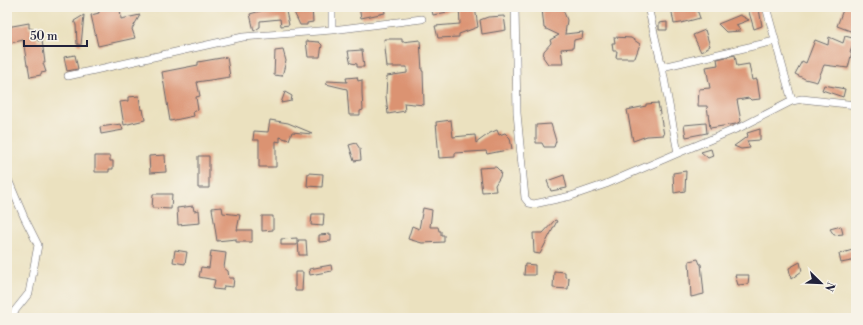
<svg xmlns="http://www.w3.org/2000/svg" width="863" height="325" font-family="'Libre Bodoni',serif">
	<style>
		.building { fill: #db9372 }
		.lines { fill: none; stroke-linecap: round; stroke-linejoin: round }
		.minor-casing { stroke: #686569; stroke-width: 8 }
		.minor { stroke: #fff; stroke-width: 7 }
	</style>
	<rect width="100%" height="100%" fill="#f7f3e8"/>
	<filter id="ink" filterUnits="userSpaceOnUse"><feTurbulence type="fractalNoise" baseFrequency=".025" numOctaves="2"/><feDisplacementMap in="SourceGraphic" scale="8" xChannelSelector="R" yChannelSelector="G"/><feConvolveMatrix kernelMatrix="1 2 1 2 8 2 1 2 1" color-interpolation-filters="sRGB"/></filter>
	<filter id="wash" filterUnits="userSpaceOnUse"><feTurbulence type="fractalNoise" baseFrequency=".012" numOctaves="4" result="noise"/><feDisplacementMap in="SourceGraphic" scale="16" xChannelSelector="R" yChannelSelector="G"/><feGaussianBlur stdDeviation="0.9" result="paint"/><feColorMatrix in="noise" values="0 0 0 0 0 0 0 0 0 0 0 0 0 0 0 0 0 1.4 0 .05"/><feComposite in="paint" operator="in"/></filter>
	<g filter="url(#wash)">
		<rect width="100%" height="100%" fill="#ebe1bf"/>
		<g id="blocks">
			<path class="building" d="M98 7H120L121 19 140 15 132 29 135 38 98 46 91 15 99 13Z
				M266 7H285L289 25 281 26 280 19 260 21V27L254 31 250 14 267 9Z
				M312 7 313 22 307 23V25H300L292 8Z
				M359 7H384L385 13 361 18Z
				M431 7H456V10L433 15Z
				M459 7H475L478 27 459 34V37L438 38 435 26 460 24Z
				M562 7 567 20 565 34 583 32 582 38 574 40 573 48 561 49 563 64H548L543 57 544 51 551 43 550 40 559 35 544 28 542 9Z
				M671 7H696L700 18 681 23 674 24Z
				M844 7H852L856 9V26L853 32 837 26Z
				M748 9H759L762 26 754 29Z
				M84 15 81 45 77 44 76 25 74 21Z
				M740 15 749 20 736 25 741 31 726 32 718 24Z
				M504 16 506 30 482 34 480 20 488 17Z
				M667 22V30H659V23Z
				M29 23V28L33 29 38 41 42 40 45 63H43L46 72 41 73V75L30 77 28 65H27L23 40 7 44V27Z
				M705 30 710 46 701 52 693 35Z
				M845 36 856 39 850 52H852L848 68 824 65 817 82 805 79 795 74 802 61 806 63 815 40 828 45 829 37 843 43Z
				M614 37 631 38 640 44 635 58H616L617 51H613L612 43H615Z
				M384 39H402V42L420 40 422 71H423L424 105 404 103 405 111 388 114 386 96 387 76 407 73V67H387Z
				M306 41 319 42 322 45 320 57H308Z
				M283 50 286 61 282 76 274 75 275 51Z
				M362 50 364 67H357V64L351 63 350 61 348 51Z
				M75 55 78 69 67 71 64 57Z
				M735 55 737 66 749 64 752 80 757 79 760 99 751 100 749 98 737 100 741 121 736 124 710 128 707 106H698L699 89 710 88 706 67 718 65 717 59Z
				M227 57 230 77 197 82 200 96 196 97 198 110 193 112 194 116 170 121 162 72 198 65V62Z
				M357 77 358 81 362 80V93L363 110 360 111V115H349L347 89 326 84 327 81 347 82 346 78Z
				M824 85 845 89 843 97 822 90Z
				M285 92 292 96 291 101 281 103Z
				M139 96 141 110 143 109 145 120 124 125 120 102 128 101V97Z
				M658 103 664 135 647 136 633 141 627 110 646 106V104Z
				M270 120 288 123 312 133V134L292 132 289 140 280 137V142L276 141V167H259V140H253L254 131 268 132Z
				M451 120 453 137 475 135 476 143 490 133 497 130 499 135 505 133 510 138 512 149 487 154 486 151 455 153V157L439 158 436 122Z
				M706 123 707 133 686 137 684 125Z
				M121 124 123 130 101 134 100 127Z
				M551 124 556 141 554 147H544L542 143H536V125Z
				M760 129V140L747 141 750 148 741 149 734 146 748 136 747 133Z
				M356 143 360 149 361 160 354 161 349 145Z
				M711 149 713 156 708 158 701 152Z
				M165 155 166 172 150 173 149 156Z
				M95 156H110V161H113V169H109V172H95Z
				M198 156H209V188H198Z
				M496 167 501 172 500 177 495 185 496 191 482 192 479 168Z
				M686 171 685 191 674 193 673 173Z
				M308 173 323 174 322 187 307 186Z
				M564 175 567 188 551 191 547 181Z
				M153 194H172L171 209 152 208Z
				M193 206 194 211 199 210 200 223 178 225 177 208Z
				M222 207 223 213 240 215 237 230H252V242H236V239L217 241 212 208Z
				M423 208 432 210 430 227H438L439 231H441V235H444V242L422 243 408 239 412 226 419 229Z
				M312 214H324L323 226 311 225Z
				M262 216H273V230L262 231Z
				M555 220 557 221 540 254 534 253 533 233H543Z
				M841 226 843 234 834 235 830 229Z
				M331 234V241L319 242V235Z
				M297 238V245H281V239Z
				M298 240H306L307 255H299Z
				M856 249V260L841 263 839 254Z
				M175 250 187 252 185 264 173 262Z
				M211 251 226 253 224 268 228 271 229 278H234L233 287 224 286 223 290 213 289 215 280 199 277 201 267 209 268Z
				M698 259 700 264H701L704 294 691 297 689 261Z
				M800 262 802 271 791 279 789 268Z
				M525 264 535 265V275H524Z
				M331 265 332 271 310 275 309 269Z
				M554 271 565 272V277L569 278 568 289 553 288Z
				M295 272H303L302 291H295Z
				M735 275H749L748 284 738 285Z"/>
		</g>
	</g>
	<g filter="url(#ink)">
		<use href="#blocks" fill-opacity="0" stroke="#686569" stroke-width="1"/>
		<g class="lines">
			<defs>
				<path id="minor" d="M332 7V30
					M515 7 517 113 525 198 529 203 534 204 571 196 606 184 678 153
					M648 7 662 67 678 153 743 126 792 101
					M766 7 792 101 802 99 856 105
					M662 67 775 41
					M68 76 243 37 332 30 422 19
					M7 177 24 217 38 245 29 293 9 318"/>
			</defs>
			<use href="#minor" class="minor-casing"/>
			<use href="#minor" class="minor"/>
		</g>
	</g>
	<rect width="863" height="325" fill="none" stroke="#f7f3e8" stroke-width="24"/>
	<g transform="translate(821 283) rotate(113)" stroke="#f7f3e8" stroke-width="3" paint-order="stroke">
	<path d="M0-3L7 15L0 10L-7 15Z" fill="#22223b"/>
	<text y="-6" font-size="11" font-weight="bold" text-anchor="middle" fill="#22223b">N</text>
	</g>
	<path d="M24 40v6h63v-6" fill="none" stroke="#22223b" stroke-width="2"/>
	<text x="30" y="40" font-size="12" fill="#22223b" stroke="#f7f3e8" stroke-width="3" paint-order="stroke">50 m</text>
</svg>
